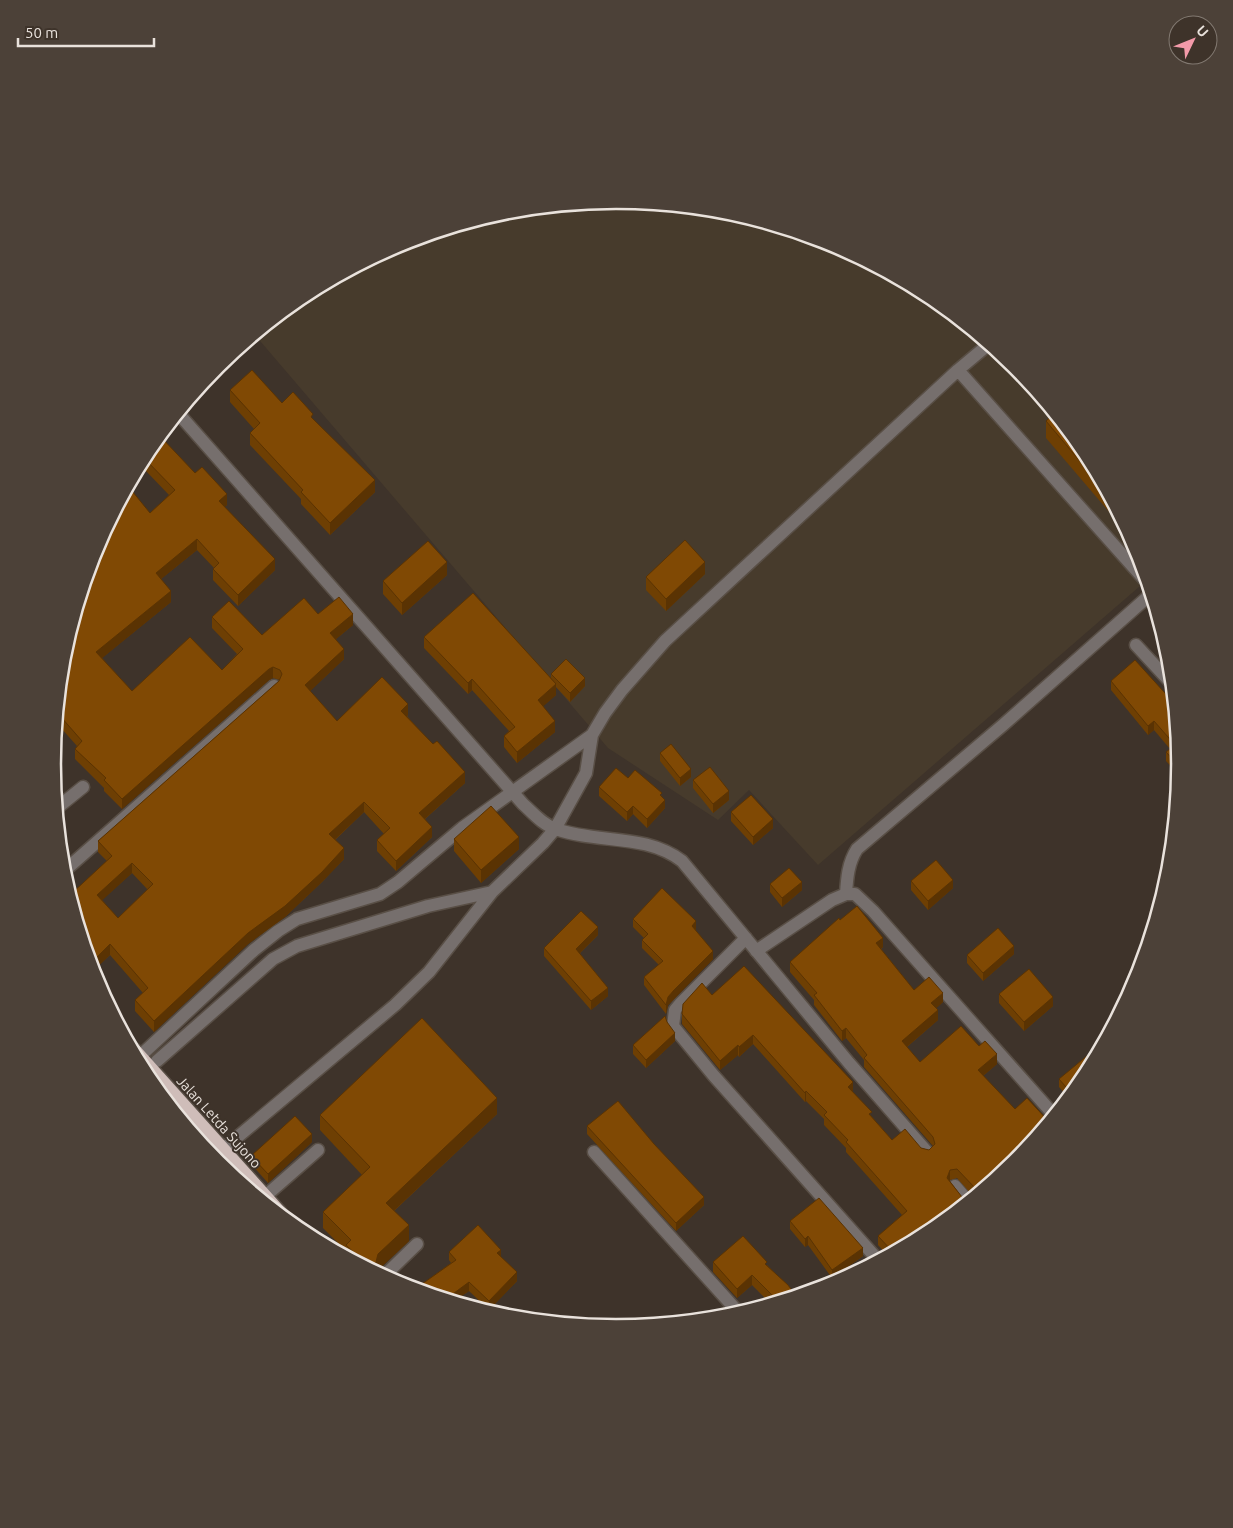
<svg xmlns="http://www.w3.org/2000/svg" width="1233" height="1528" font-family="Ubuntu,sans-serif">
	<style>
		.industrial { fill: #473b2c }
		.lines { fill: none; stroke-linecap: round; stroke-linejoin: round }
		.minor-casing { stroke: #594f46; stroke-width: 15 }
		.highway-casing { stroke: #594f46; stroke-width: 18 }
		.minor { stroke: #766f6d; stroke-width: 12 }
		.highway { stroke: #cfbdb9; stroke-width: 15 }
		.wall { fill: #6e3f03; fill-rule: evenodd }
		.shaded-wall { fill: #5a3303 }
		.building { fill: #804904; stroke: #5a3303; fill-rule: evenodd }
		.labels { text-anchor: middle; stroke-width: 4; stroke-linejoin: round; paint-order: stroke }
		.street-label { font-size: 14px; fill: #e9e2dc; stroke: #3e332a }
		.rim { fill: none; stroke: #e9e2dc; stroke-width: 2.5 }
	</style>
	<rect width="100%" height="100%" fill="#3e332a"/>
	<path class="industrial" d="M617 200 727 211 833 243 930 295 1016 365 1086 451 1138 548 1147 580 818 865 749 790 718 820 608 748 255 335 303 295 401 243 507 211Z"/>
	<g class="lines">
		<defs>
			<path id="minor" d="M958 370 1144 579
				M178 413 523 804C533 813 543 825 556 829 598 844 645 833 682 861L849 1063 927 1152
				M1136 645 1173 685
				M57 808 83 787
				M63 872 274 686
				M846 894C847 878 848 863 857 849L1003 725 1151 594
				M746 938 680 1004 675 1010 673 1026 714 1076 878 1260
				M756 951 832 900 846 894H855L873 911 1054 1115
				M1137 978 1138 979
				M139 1057 254 950 278 931 297 919 380 894 398 882 462 828 592 735
				M157 1061 273 959 297 946 428 906 492 892
				M206 1148 215 1142
				M222 1150 395 1005 429 972 492 892 543 843 555 829 586 773 592 735 605 713 622 690 665 641 958 370 989 344
				M594 1152 739 1313
				M955 1186 968 1201
				M262 1199 318 1150
				M384 1276 417 1244"/>
			<path id="highway" d="M134 1051 280 1214"/>
		</defs>
		<use href="#minor" class="minor-casing"/>
		<use href="#highway" class="highway-casing"/>
		<use href="#minor" class="minor"/>
		<use href="#highway" class="highway"/>
	</g>
	<path class="wall" d="M230 390 282 403 313 419 375 492 330 535 301 504V499L250 445V433L254 429 230 402Z
		M1046 421 1086 451 1134 541 1046 438Z
		M148 450 195 473 227 505 224 507 275 570 238 606 213 580V569L214 568 197 550 161 579 171 602 102 658 132 691 222 670 237 654 212 628V617L262 635 318 614 353 625 336 639 344 659 310 691 337 721 408 715 407 716 465 783 425 819 432 837 396 871 377 851V840L384 834 364 812 335 840 344 859 322 882 285 917 248 944 154 1032 135 1011V1000L143 993 110 955 94 970 92 969 70 895 107 861 98 852V841L280 680 273 678 269 680 122 809 104 791V788L75 759V749L77 746 61 728 56 733 63 654 150 513 169 495 145 470 129 485ZM132 873 148 890 118 918 102 900Z
		M705 574 666 611 646 590V577Z
		M447 575 402 615 383 594V581Z
		M1161 624 1166 641 1159 634V625Z
		M424 637 551 679V674L585 686 570 702 556 687V695L543 706 555 732 517 763 504 747V736L509 731 472 690 468 694 424 648Z
		M1111 681 1174 703 1180 764 1179 775 1166 761V752L1170 749 1154 730 1148 735 1111 690Z
		M660 753 691 777 680 786 660 761Z
		M628 778 662 796 665 808 647 828 633 814 627 821 599 796V787Z
		M693 780 729 800 713 813 693 788Z
		M731 812 773 828 753 845 731 821Z
		M454 839 519 849 481 883 454 851Z
		M911 881 953 888 928 910 911 890Z
		M770 884 802 890 782 907 770 892Z
		M633 919 696 929 695 930 713 959 674 999 668 1005 666 1014 644 985V977L659 965 642 948V940L644 938 633 927Z
		M840 920 883 947 881 949 914 990 943 1002 936 1008 938 1020 907 1047 920 1062 979 1046 997 1064 983 1076 1015 1163 930 1233 888 1256 878 1245V1236L902 1215 846 1152V1148L824 1125V1119L806 1101 805 1102 753 1044 739 1057 738 1055 720 1070 682 1024V1014L712 995 853 1092 872 1117 892 1140 929 1150 933 1146 864 1067V1060L846 1038 842 1041 814 1005V1000L790 972V962ZM957 1178 973 1196 970 1199 962 1197 950 1181V1180Z
		M598 935 580 953 608 996 591 1010 544 956V948Z
		M1014 954 983 981 967 963V955Z
		M999 994 1053 1006 1024 1031 999 1003Z
		M667 1022 675 1041 646 1068 633 1054V1045Z
		M1085 1078 1069 1098 1059 1087V1079Z
		M497 1114 394 1211 409 1241 378 1270V1273L346 1256V1251L323 1228V1212L362 1175 320 1130V1115Z
		M587 1126 704 1205 676 1231 587 1134Z
		M312 1142 268 1183 251 1164V1156Z
		M790 1221 863 1256 832 1278 808 1245 805 1247 790 1229Z
		M449 1252 501 1257 517 1281 489 1310 469 1291 454 1301 415 1289 451 1263 449 1260Z
		M713 1262 767 1265 796 1296 771 1304 752 1285 737 1298 713 1272Z"/>
	<path class="shaded-wall" d="M244 344V353L200 387 218 365Z
		M145 459V470L129 485 141 463Z
		M375 480V492L330 535V523Z
		M227 494V505L219 512V501Z
		M197 539V550L156 583V573Z
		M275 559V570L238 606V595Z
		M447 562V575L402 615V603Z
		M705 562V574L666 611V599Z
		M171 591V602L96 663V652Z
		M353 614V625L330 644V633Z
		M344 649V659L305 696V685Z
		M273 667V678L269 680 122 809V799L269 669Z
		M585 678V686L570 702V693Z
		M472 679V690L468 694V683Z
		M556 684V695L538 711V700Z
		M408 704V715L401 721V711Z
		M61 717V728L56 733 57 721Z
		M555 721V732L517 763V752Z
		M1154 721V730L1148 735V726Z
		M691 769V777L680 786V778Z
		M465 772V783L419 824V813Z
		M729 791V800L713 813V804Z
		M665 800V808L647 828V819Z
		M364 802V812L329 845V834Z
		M633 806V814L627 821V812Z
		M773 819V828L753 845V837Z
		M432 827V837L396 871V861Z
		M519 837V849L481 883V870Z
		M344 848V859L322 882 285 917 248 944 154 1032V1021L248 933Z
		M132 863V873L97 905V895Z
		M953 880V888L928 910V901Z
		M802 882V890L782 907V898Z
		M696 921V929L692 934V926Z
		M598 927V935L576 957V949Z
		M883 938V947L876 953V943Z
		M110 944V955L94 970V960Z
		M1014 946V954L983 981V973Z
		M713 951V959L674 999 668 1005 666 1014V1005L668 997 674 990Z
		M608 988V996L591 1010V1001Z
		M943 993V1002L931 1013V1003Z
		M1053 997V1006L1024 1031V1022Z
		M938 1010V1020L902 1051V1041Z
		M846 1028V1038L842 1041V1031Z
		M675 1033V1041L646 1068V1060Z
		M753 1035V1044L739 1057V1047Z
		M738 1045V1055L720 1070V1061Z
		M997 1054V1064L978 1080V1070Z
		M853 1082V1092L848 1087Z
		M806 1091V1101L805 1102V1093Z
		M497 1098V1114L386 1218V1203Z
		M312 1134V1142L268 1183V1174Z
		M950 1170V1180L947 1188V1178Z
		M704 1197V1205L676 1231V1223Z
		M409 1225V1241L378 1270V1273L370 1268 378 1254Z
		M808 1236V1245L805 1247V1239Z
		M863 1248V1256L832 1278V1270Z
		M501 1250V1258L497 1253Z
		M517 1272V1281L489 1310V1301Z
		M752 1275V1285L737 1298V1289Z
		M469 1282V1291L454 1301 446 1299Z"/>
	<path class="building" d="M252 370 282 403 293 392 313 414 311 417 375 480 330 523 301 492 303 490 250 433 260 423 230 390Z
		M1055 413 1086 451 1110 497 1046 421Z
		M160 436 195 473 202 467 227 494 219 501 275 559 238 595 213 569 219 563 197 539 156 573 171 591 96 652 132 691 190 637 222 670 243 649 212 617 229 601 262 635 304 598 318 614 339 597 353 614 330 633 344 649 305 685 337 721 382 677 408 704 401 711 433 744 437 741 465 772 419 813 432 827 396 861 377 840 390 828 364 802 329 834 344 848 322 872 285 906 248 933 154 1021 135 1000 148 988 110 944 94 960 87 953 70 895 112 856 98 841 279 681 282 674 280 670 273 667 269 669 122 799 104 780 106 778 75 749 82 741 61 717 57 721 63 654 96 548 128 486 150 513 175 490 145 459 141 463 148 450ZM132 863 153 884 118 918 97 895Z
		M685 540 705 562 666 599 646 577Z
		M428 541 447 562 402 603 383 581Z
		M473 593 556 684 538 700 555 721 517 752 504 736 515 727 472 679 468 683 424 637Z
		M566 659 585 678 570 693 551 674Z
		M1135 660 1174 703 1180 767 1166 752 1175 745 1154 721 1148 726 1111 681Z
		M671 744 691 769 680 778 660 753Z
		M710 767 729 791 713 804 693 780Z
		M616 768 628 778 635 770 662 793 660 795 665 800 647 819 633 806 627 812 599 787Z
		M751 795 773 819 753 837 731 812Z
		M491 806 519 837 481 870 454 839Z
		M936 860 953 880 928 901 911 881Z
		M789 868 802 882 782 898 770 884Z
		M662 888 696 921 692 926 713 951 674 990 668 997 666 1005 644 977 663 961 642 940 648 934 633 919Z
		M857 906 883 938 876 943 914 990 929 977 943 993 931 1003 938 1010 902 1041 920 1062 961 1026 979 1046 985 1041 997 1054 978 1070 1015 1109 1027 1098 1049 1122 1015 1163 930 1233 893 1252 878 1236 907 1211 846 1142 848 1140 824 1115 827 1112 806 1091 805 1093 753 1035 739 1047 738 1045 720 1061 682 1014 683 1004 702 983 712 995 744 966 853 1082 848 1087 872 1112 869 1114 892 1140 905 1129 921 1148 929 1150 935 1144 933 1137 864 1058 867 1055 846 1028 842 1031 814 995 817 993 790 962 839 918 840 920ZM957 1169 976 1189 975 1194 970 1199 962 1197 947 1178 950 1170Z
		M581 911 598 927 576 949 608 988 591 1001 544 948Z
		M998 928 1014 946 983 973 967 955Z
		M1029 969 1053 997 1024 1022 999 994Z
		M665 1016 667 1022 675 1033 646 1060 633 1045Z
		M422 1018 497 1098 386 1203 409 1225 378 1254 376 1262 370 1268 346 1245 351 1240 323 1212 370 1167 320 1115Z
		M1105 1041 1085 1078 1072 1094 1059 1079Z
		M618 1101 654 1144 704 1197 676 1223 587 1126Z
		M295 1116 312 1134 268 1174 251 1156Z
		M819 1198 863 1248 832 1270 808 1236 805 1239 790 1221Z
		M478 1225 501 1250 497 1253 517 1272 489 1301 469 1282 446 1299 415 1289 456 1260 449 1252Z
		M743 1236 767 1262 765 1264 788 1285 796 1296 778 1302V1301L752 1275 737 1289 713 1262Z"/>
	<g class="labels">
		<g class="street-label">
			<text transform="translate(219 1122) rotate(48)" y="5">Jalan Letda Sujono</text>
		</g>
	</g>
	<path d="M0 0H1233V1528H0ZM61 764a555 555 0 1 1 1110 0a555 555 0 1 1-1110 0Z" fill="#4c4138" fill-rule="evenodd"/>
	<path class="rim" d="M61 764a555 555 0 1 1 1110 0a555 555 0 1 1-1110 0Z"/>
	<g transform="translate(1193 40) rotate(47)"><circle r="24" fill="#3e332a" stroke="#827971"/>
	<path d="M0-4L9 19L0 12L-9 19Z" fill="#f39aa9"/>
	<text y="-8" font-size="14" font-weight="bold" text-anchor="middle" fill="#e9e2dc">U</text>
	</g>
	<path d="M18 38v8h136v-8" fill="none" stroke="#e9e2dc" stroke-width="2.5"/>
	<text x="25" y="38" font-size="15" fill="#e9e2dc" stroke="#3e332a" stroke-width="4" paint-order="stroke">50 m</text>
</svg>
